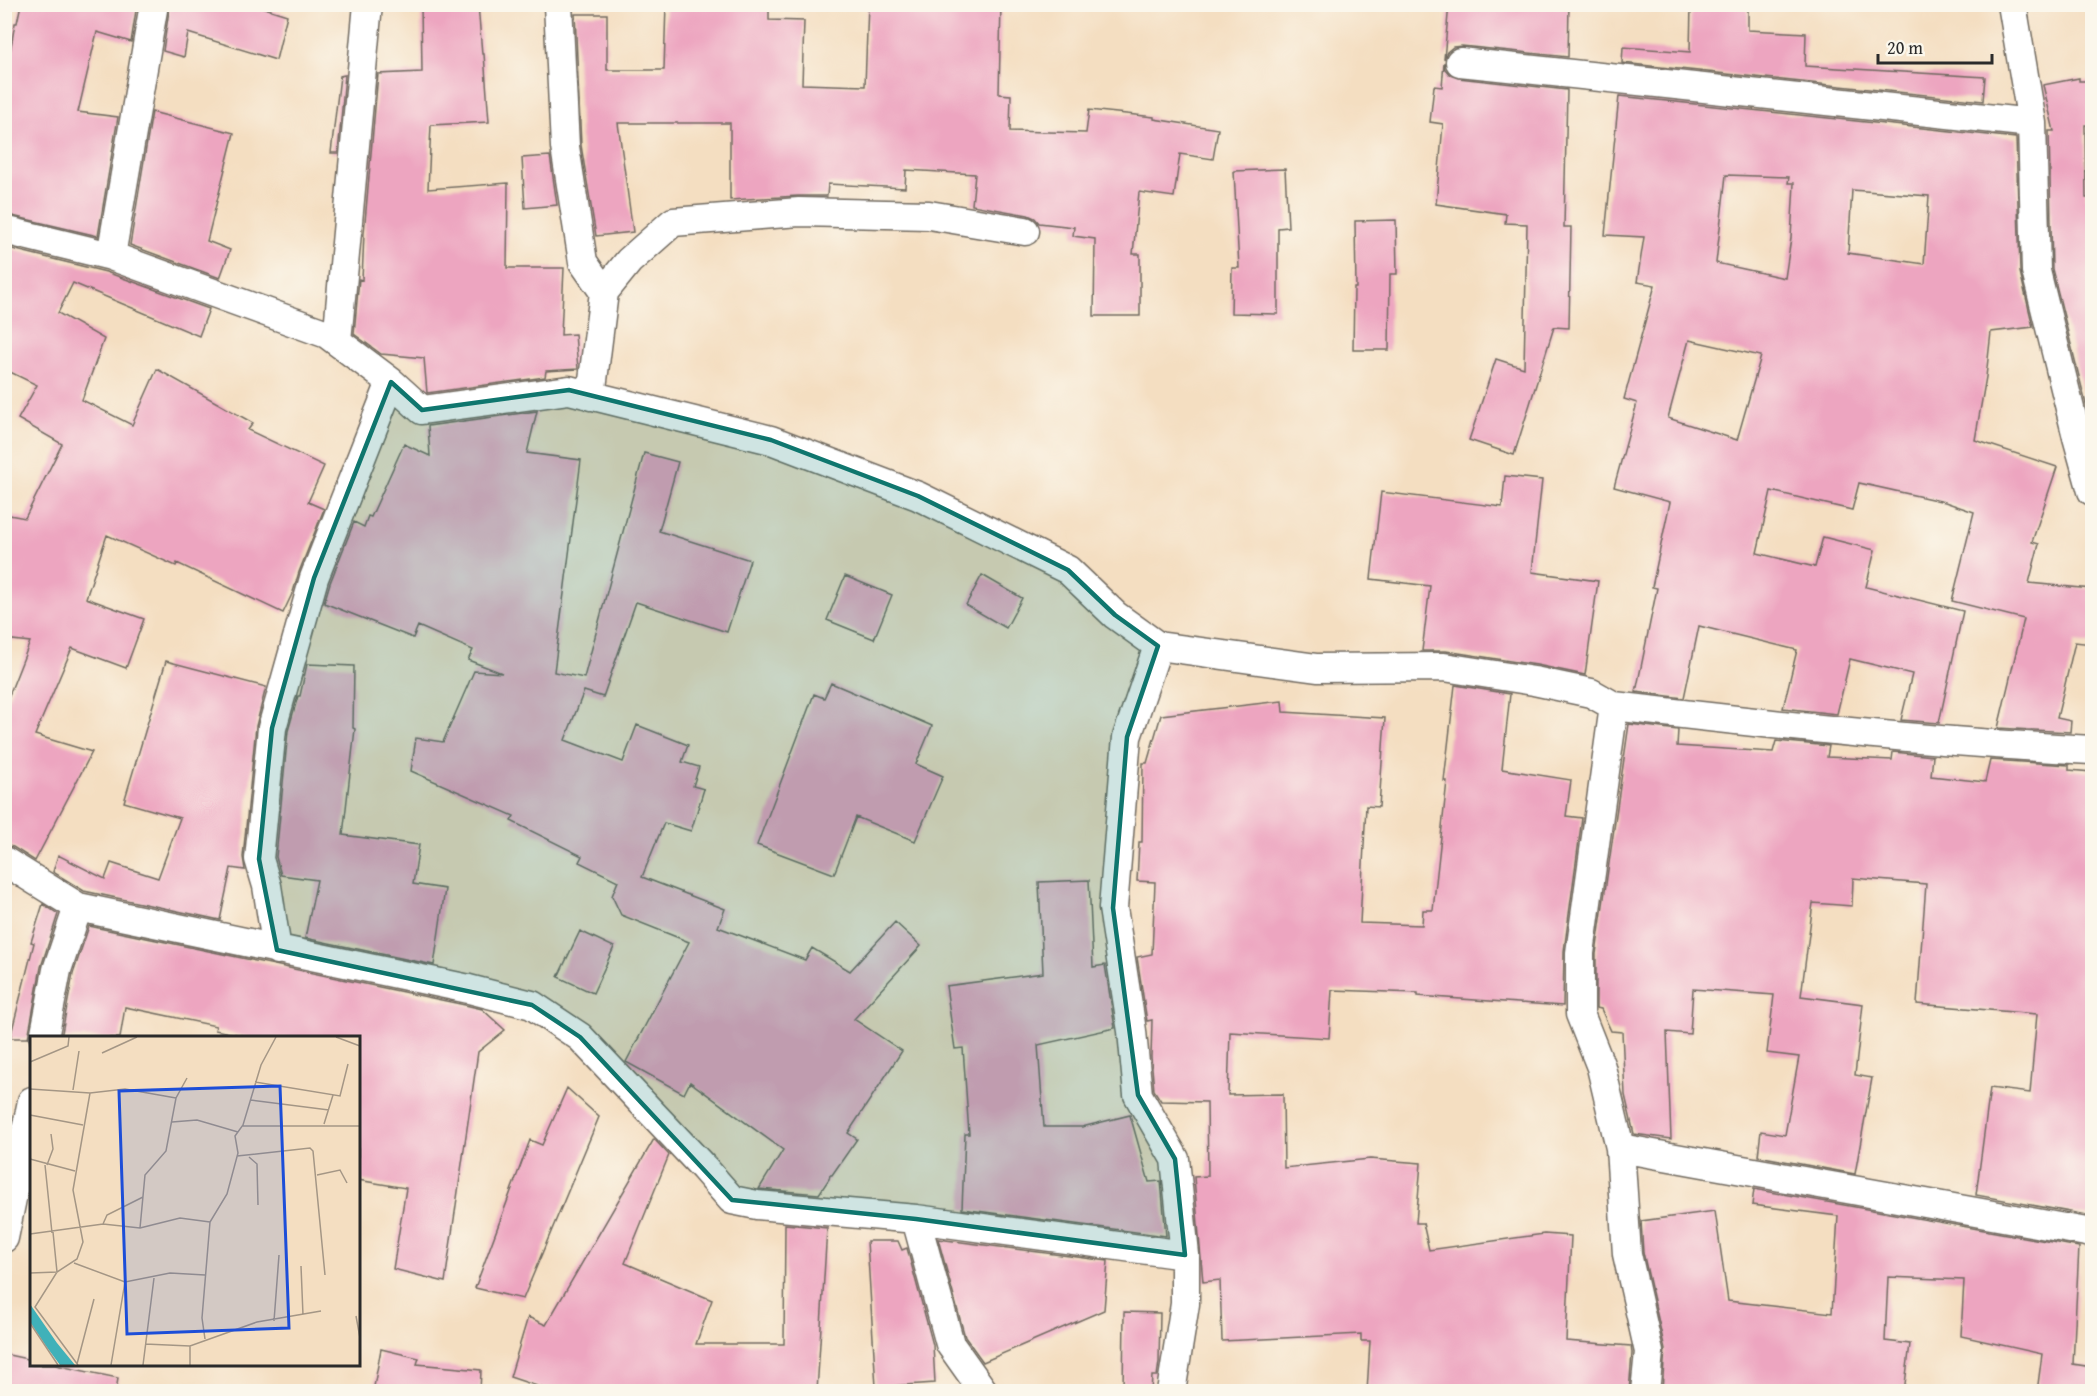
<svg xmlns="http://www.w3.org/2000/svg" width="2097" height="1396" font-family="'Gentium Book Plus',serif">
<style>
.building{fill:#eda5c0;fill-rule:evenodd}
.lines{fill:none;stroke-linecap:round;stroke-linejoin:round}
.street-casing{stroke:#716a60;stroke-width:31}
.street{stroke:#fff;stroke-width:28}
.marked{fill:#0f766e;fill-opacity:0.2;stroke:#0f766e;stroke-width:4.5;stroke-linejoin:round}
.inset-road{fill:none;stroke:#a49685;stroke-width:1.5}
.view{fill:#1d4ed8;fill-opacity:0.15;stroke:#1d4ed8;stroke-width:3}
.inset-edge{fill:none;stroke:#2b2b2b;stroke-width:3}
</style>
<rect width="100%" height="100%" fill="#fbf7ec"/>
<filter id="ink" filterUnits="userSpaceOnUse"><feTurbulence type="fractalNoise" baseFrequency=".0167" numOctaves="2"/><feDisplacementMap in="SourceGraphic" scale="12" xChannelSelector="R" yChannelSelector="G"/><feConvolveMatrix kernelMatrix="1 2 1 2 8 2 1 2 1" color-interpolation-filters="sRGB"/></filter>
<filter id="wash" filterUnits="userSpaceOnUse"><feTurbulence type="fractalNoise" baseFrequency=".008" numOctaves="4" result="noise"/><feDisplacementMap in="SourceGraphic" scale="24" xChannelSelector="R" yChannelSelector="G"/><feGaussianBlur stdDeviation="1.35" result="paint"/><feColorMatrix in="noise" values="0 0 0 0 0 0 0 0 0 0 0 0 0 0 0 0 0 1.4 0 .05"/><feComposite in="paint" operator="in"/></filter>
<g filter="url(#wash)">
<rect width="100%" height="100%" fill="#f4dec1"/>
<g id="blocks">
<path class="building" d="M21,4h116l-6,38 -34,-10 -19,80 40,5 -20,119 -94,-22v-127l11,-64h2z
M170,4h82l35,11 -11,45 -88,-27 -4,24 -21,-6z
M421,4h57l4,50h2l5,68 -58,3 -3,64 80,-6 -1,85h57l-3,67 14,-1 3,35 -32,2 -1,6 -118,16 -3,-35 -43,-4 -27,-20 5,-55 3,1 2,-47 14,-159 44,-2z
M666,4h40v2l63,3v11l35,1 -2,63 63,2 3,-82h133l-2,90 12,1 -1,36 76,2 3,-23 65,7v2l64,10 -5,30 -33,-5 -6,43 -35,-5 -6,62h7v62h-46l1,-77 -22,-3 1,-9 -35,-4 -4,-5 -7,-3 -56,-10 3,-31 -69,-4 -1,18 -77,-4 -1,12h-29l-68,4v-77h-112l15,109 -37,4 -15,-91 -6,-131h32v56h57z
M1449,4h120l-1,53 -106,-11 -9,1 -6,5 -3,7z
M1691,4h57v26l58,3 -1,33 180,11 -2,24 -361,-38 1,-16 67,5z
M1444,62l1,7 5,6 8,3 109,12 -3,137h7l-2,101 -15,-1 -40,128 -45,-15 27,-81 28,9 3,-144 -22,-1 1,-9 -70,-10 7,-80 -13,-2 4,-36 8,1z
M345,75l-7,78h-7l9,-77z
M2079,78v3h13v44h-7l1,73h5l1,95v123h-3l-37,-147 -3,-138h5l-11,-46z
M1619,96l397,42 4,134 13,55 -42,5 -5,45 -11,63 82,27 -25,75 7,2 -10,39 63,6v55l-17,-2 -18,76 14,3 -1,11 -72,-4 26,-109 -72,-18 22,-89 -29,-10 -86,-19 -7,27 -81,-19 -14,62 58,14 8,-30 52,13 -9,37 97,24 -24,112 -38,-3 11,-46 -62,-15 -13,55 -54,-6 14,-58 -98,-24 -15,72 -48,-6 21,-104 -5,-1 18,-85 -56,-15 23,-84 -13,-4 31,-114 -18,-3 7,-45 -39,-2zM1726,175l63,2 -1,6h6l-3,55 -6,40 -69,-15zM1852,190l77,6 -5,68 -76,-11zM1689,340l72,16 -24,84 -69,-22z
M152,112l82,21 -27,108 23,9 -10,28 -90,-33z
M550,156l7,49 -32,3 -3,-50z
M1285,169l3,58 -10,1v86l-47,-1 1,-45h7l-5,-97z
M1396,220l1,54h-7l-1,76h-36l1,-62h2l-1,-67z
M4,247l102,25 103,37 -10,27 -126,-53 -15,30 46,26 -22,61 50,25 25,-56 96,54 -5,7 76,36 -16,36 16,7 -25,63 -6,20 -10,21 -106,-50 -1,3 -69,-31 -21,63 58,21 -18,49 -54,-20 -37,87 57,17 -57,109 -22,-14 -9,-2v-137l26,-66 -26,-3v-125l21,4 37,-74 -44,-25 19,-34 -33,-16z
M537,411l-10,42 54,7 -27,212 30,6 60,-225 34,9 -19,69 91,29 -23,72 -91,-30 -33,95 -19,-6 -19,49 58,22 14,-37 51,20 -6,17 17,5 -6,19 11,3 -13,42 -27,-8 -22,54 83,32 -7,18 87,33 7,-12 38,23 45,-49 26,24 -67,73 48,32 -54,82 9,6 -25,36h-2l-1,4 -10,15 -60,-5 24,-39 -93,-68 -6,12 -58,-32 63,-120 -68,-27 -9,-19 6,-15 -39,-19 3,-6 -71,-35 3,-5 -103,-45 5,-33 27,4 31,-71 28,2 -34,-13 5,-10 -55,-24 -5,12 -89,-35 6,-20 24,-61 10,5 4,-11 3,1 33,-73 26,12 -2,-30z
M1505,476l37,4 -10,92 66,9 -13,94 -48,-10 -91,-14h-24l8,-65 -59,-7 10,-87 121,15z
M982,575l40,23 -16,30 -40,-23z
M845,576l47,19 -18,44 -47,-19z
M166,661l100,26 -10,39 -13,131 2,13 -14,-2 -11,52 -136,-29 -31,-19 5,-17 47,24 6,-16 47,15 22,-60 -56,-16z
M307,664l47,2 -1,62 2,1 -12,106 76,10 -6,39 32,5 -11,76 -129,-27 12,-58 -36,-5 -5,-18 12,-126 10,-35h2z
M831,683l101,43 -16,38 27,12 -28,65 -59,-24 -22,57 -77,-29 57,-151 10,4z
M1455,685l55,9 -8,75 69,11 -5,36 16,2 -18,133 -1,55 -145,-10v-3l-86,-3 -3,48 -99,-6 -2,63 55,-1 1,74 86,-9 51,4 -5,60h7l6,27 115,-16 27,2 -5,105 65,5 1,7 -3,39h-262l3,-51h-9v-7l-139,7 -2,-61 -17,2 -9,-105 14,-1 -1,-74 -46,-1 -7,-11 -3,-33 1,-37 -5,1 -10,-64 15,-3 3,-72 -18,-1 2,-39h3l1,-79h4l14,-48 121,-14 1,11 102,6 -6,89 -13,-1 -6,117 62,2 1,-15h10l14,-129h-3z
M1629,724l49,6 -1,16 96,6 3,-11 53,5 -2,11 65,3 1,-8 40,4 -2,20 54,6 5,-22 79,5v5l23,2v98l-4,69h4v277l-116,-21 14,-107 40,5 7,-79 -120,-10 9,-120 -73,-6 -1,28 -39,-3 -12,93 62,8 -8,71 17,3 -17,96 -97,-18 3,-25 24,4 14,-78 -32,-4 7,-58 -81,-6 -3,45 -23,-2 4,107 -37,-5 -9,-39 -3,-63 -11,-1 -10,-22 -5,-1v-54z
M1089,880l4,87 12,-2 10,63 -77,17 6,82h38l48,-12 19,67 12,-1 5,55 -204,-27 3,-75h4l-6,-86 -8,1 -9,-63 97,-13 -4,-91z
M43,904l15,10 -17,53 -13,71h-18l24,-95 -3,-1z
M89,926l376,79 17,4 23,21 -27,22 -33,230 -52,-13 13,-81 -48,-8v-142h-105l-38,-8 1,-4 -91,-19 -5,31h-59l12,-64z
M580,931l34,16 -21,46 -35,-16z
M567,1088l32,29 -76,182 -48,-11 55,-148 12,5z
M654,1139l15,16 -44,108 87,37 -16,44h88l1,-120 42,4 -10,164h-262l-45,-15 18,-60 18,8z
M1754,1189l325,58 -6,117 19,3v25h-55l5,-38 -81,-18 3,-56 -76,-3 -3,64 25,3 -6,48h-182l1,-5 -61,3 3,-41 -22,-97 -2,-31 74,-10 13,90 104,12 6,-97 -86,-11z
M938,1239l170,22 -4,49 -121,52 -18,-25z
M867,1241h31l4,9 5,-2 26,97 2,38 -59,4z
M1124,1312l36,1 -1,49 -2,14h-5l-1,16h-28z
M381,1349l38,9 -2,6 64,6 -1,22h-107z
M4,1354l28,6v5h23l63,13 -2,14h-112z"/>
</g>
</g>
<g filter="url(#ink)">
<use href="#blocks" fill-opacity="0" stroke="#716a60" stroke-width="1.5"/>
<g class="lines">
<defs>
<path id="street" d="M558,4l7,143 18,115 21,30
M2012,4l20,119 4,148 41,166 15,54
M1460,62l572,61
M4,230l107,26 216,78 64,48 31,28 147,-20 202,50 147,56 150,74 47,45 43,31 159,22 127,-1 90,14 57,12 23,13c160,19 318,36 478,44
M111,256l43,-252
M337,341l31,-337
M591,396l13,-104 25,-31 44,-39 126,-10 130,3 96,16
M1158,646l-31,91 -14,171 19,123 6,64 37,64 10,96v49l-14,88
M1614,706l-34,247v61l21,53 19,81 7,106 22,98 -4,40
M4,861l74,46 391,82 63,16 48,32 124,131 28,32 25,5 159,14 269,36
M277,950l-10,-64 -8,-27 13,-131 42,-150 77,-196
M44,1038l13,-68 21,-63
M1620,1148l472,85
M916,1219l34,125 34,48
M4,1238l28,-137"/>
</defs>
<use href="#street" class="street-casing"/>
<use href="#street" class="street"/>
</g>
</g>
<path class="marked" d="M391,382l31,28 147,-20 202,50 147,56 150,74 47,45 43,31 -31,91 -14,171 25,187 37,64 10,96 -269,-36 -184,-19 -152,-163 -48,-32 -255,-55 -18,-91 13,-131 42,-150z"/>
<g transform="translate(30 1036)">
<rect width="330" height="330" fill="#f4dec1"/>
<path d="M0,268l27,39 18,22h-15l-14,-19 -16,-24z" fill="#40b1b9"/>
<path class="inset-road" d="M306,1l24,9M72,17l35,-16M0,26l38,-16 1,-9M225,46l85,14 8,-32M0,53l60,4 35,-4 51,9M43,54l6,-39M221,64l78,10M0,79l53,10M142,86l25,-2 41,12M294,88l9,-29M212,90h117M207,120l73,-8 3,3 12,124M219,121l8,7 1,41M0,123l45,12M15,129l7,68M17,129l6,-16 -2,-15M287,139l23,-5 7,13M73,188l4,-9 36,-18M110,192l5,-53 21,-24 10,-53 11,-20M0,198l73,-10 37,4 40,-10 30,4M44,227l51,19 45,-9 35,2M271,230l2,49M0,237l27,-1 -4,-40M326,280l4,22M244,285l5,-66M0,287l28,42M175,303l-3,-21 8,-96 17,-28 11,-41 -3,-17 8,-11 18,-60 15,-28M115,308l45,2 67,-24 64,-11M47,328l17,-65M48,329l-43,-58 22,-35 20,-13 6,-17 -10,-52 17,-97M81,329l14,-83M113,329l11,-87M160,329v-19"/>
<path class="view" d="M250,50l9,242 -162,6 -8,-243z"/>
<rect width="330" height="330" class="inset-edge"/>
</g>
<rect width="2097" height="1396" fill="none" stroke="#fbf7ec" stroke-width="24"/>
<path d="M1878 54v9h114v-9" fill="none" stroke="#2b2b2b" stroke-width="3"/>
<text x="1887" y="54" font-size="18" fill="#2b2b2b" stroke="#fbf7ec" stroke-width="4.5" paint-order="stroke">20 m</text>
</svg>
